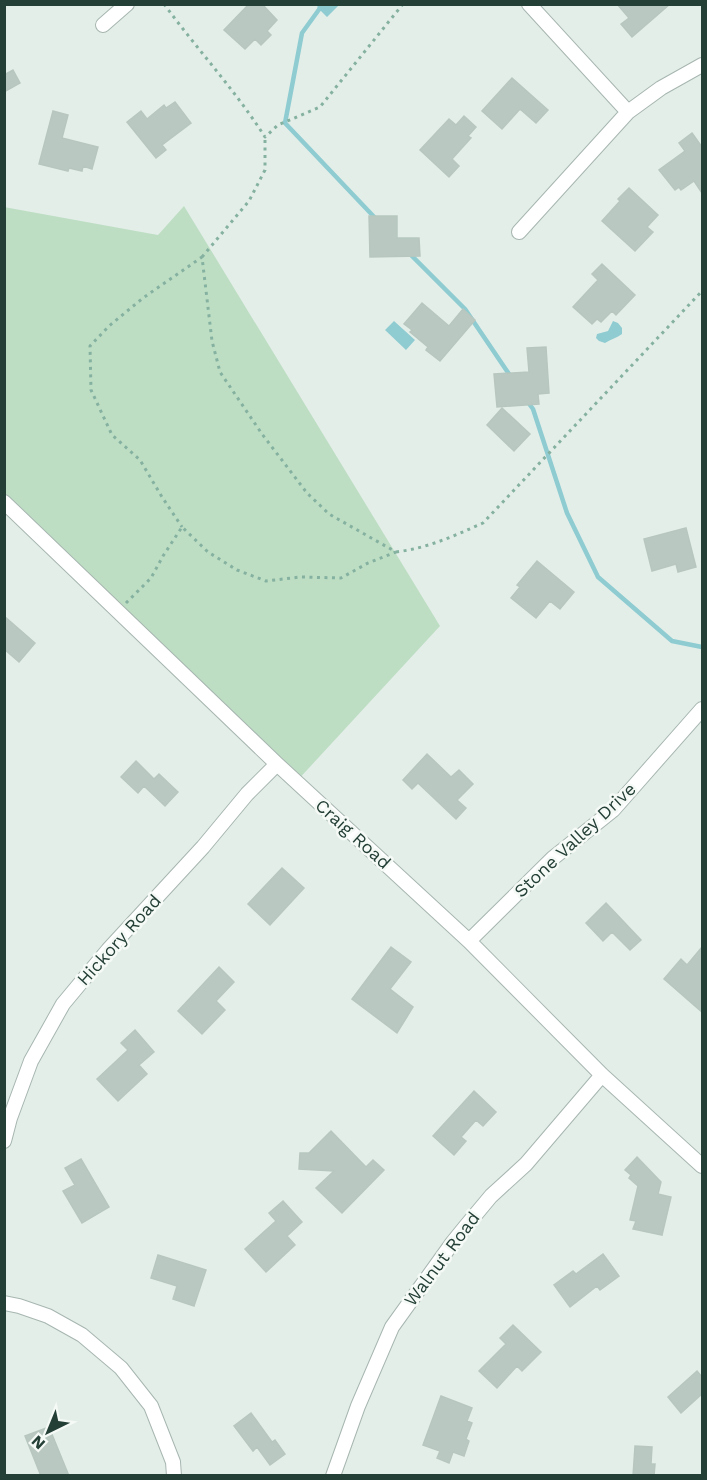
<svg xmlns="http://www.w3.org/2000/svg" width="707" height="1480" font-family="'Work Sans',sans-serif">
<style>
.green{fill:#bedec4}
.water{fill:#8eccd1}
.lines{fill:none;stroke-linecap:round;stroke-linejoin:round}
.stream{stroke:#8eccd1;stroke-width:4.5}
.building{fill:#bac8c2;stroke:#b7c7bf;stroke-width:1.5}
.street-casing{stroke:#a7b6b0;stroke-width:16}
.path{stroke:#85b1a0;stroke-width:3;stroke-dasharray:3 4.5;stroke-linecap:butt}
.street{stroke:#fff;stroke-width:14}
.labels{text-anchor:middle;stroke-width:5;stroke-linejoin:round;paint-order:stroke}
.street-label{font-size:18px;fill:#243f36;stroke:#f5faf7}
</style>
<rect width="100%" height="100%" fill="#e4eee9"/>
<path class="green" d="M184,206l256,420 -144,156 -291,-279 -1,-296 154,28z"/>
<path class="water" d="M319,5v-1l20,1 -12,12 -10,-10z
M394,321l21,19 -9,10 -21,-20z
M613,321l5,2 4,5v6c-5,4 -11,5 -17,9l-6,-2 -3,-3 1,-4 11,-3z"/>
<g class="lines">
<path class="stream" d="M323,4l-21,29 -17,90 92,97
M408,252l57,57 46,68
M527,401l6,8 34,104 31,64 74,64 30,6"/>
</g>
<path class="building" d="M249,4h13l15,16 -10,11 4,4 -10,10 -6,-6 -10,10 -21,-19z
M617,4h53l-38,33 -11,-13 8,-6z
M13,70l7,13 -16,9v-17z
M512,78l36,32 -12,13 -16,-14 -18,20 -20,-18z
M175,102l16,21 -29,22 4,5 -10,8 -29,-36 14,-11 6,8 17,-14 2,3z
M53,111l15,4 -6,23 36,9 -6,22 -9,-3 -1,5 -13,-3 -1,3 -29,-7z
M464,116l12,11 -8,9 3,2 -19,21 7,7 -10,11 -29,-27 29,-31 7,6z
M692,133l10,14v46l-8,-12 -13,9 -2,-3 -4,3 -16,-20 26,-19 -6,-8z
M629,188l29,27 -11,12 6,5 -18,19 -33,-30 18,-20 -2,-2z
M369,216h28v22h22l1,18 -50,1z
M602,264l33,31 -19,20 -4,-4 -11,11 -4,-3 -5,5 -19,-17 25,-27 -6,-6z
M422,303l27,23 14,-17 12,11 -35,41 -14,-11 2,-3 -18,-15 2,-2 -8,-6z
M546,347l3,46 -11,1 1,10 -42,3 -3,-33 35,-2 -2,-24z
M502,408l28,26 -16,17 -27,-26z
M686,528l10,39 -18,5 -2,-8 -24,7 -8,-32z
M537,561l37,31 -14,17 -10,-8 -14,17 -25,-20 9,-11 -3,-2z
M4,616l31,27 -16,19 -15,-13z
M427,754l24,23 8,-7 14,14 -16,16 9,8 -10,11 -38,-36 -6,6 -9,-9z
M136,761l18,18 5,-5 19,18 -13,14 -21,-20 -6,7 -17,-16z
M282,868l22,20 -34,37 -22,-21z
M606,903l35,37 -11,10 -18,-18 -9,9 -17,-18z
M391,947l20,15 -21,27 23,18 -16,26 -45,-34z
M702,947v65l-38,-33 17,-20 6,6z
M219,967l15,15 -18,19 9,9 -23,24 -24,-23z
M135,1030l19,22 -15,13 8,9 -29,27 -21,-22 31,-29 -7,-7z
M474,1091l22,21 -13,14 -7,-6 -15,17 5,4 -12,14 -21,-19z
M331,1131l35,36 7,-7 11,10 -42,43 -26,-25 18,-17 -35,-2 1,-16h9z
M637,1157l24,25 -3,12 13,3 -9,38 -29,-6 3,-8 -6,-1 8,-34 -9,-8 2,-3 -6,-5z
M81,1159l28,48 -27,16 -19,-32 12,-6 -10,-17z
M283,1201l19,21 -15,14 8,9 -29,27 -21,-23 31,-28 -7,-8z
M603,1254l16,22 -19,14 -3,-4 -27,21 -16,-22 19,-14 3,3z
M158,1255l48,15 -12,36 -21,-7 4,-13 -26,-8z
M513,1325l28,27 -19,19 -5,-5 -20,22 -18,-17 27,-27 -6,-6z
M697,1371l5,6v17l-21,19 -13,-16z
M441,1396l31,12 -5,13 5,2 -6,16 3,2 -5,15 -11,-4 -4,11 -12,-5 3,-7 -17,-6z
M251,1413l21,29 3,-2 10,14 -15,11 -13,-18 -4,4 -19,-25z
M49,1427l20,49h-28l-16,-40z
M635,1446l17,1 -1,17h4l-1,12h-21z"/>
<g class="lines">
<defs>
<path id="street" d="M529,4l99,108
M103,25l24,-21
M519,232l109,-120 33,-24 41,-23
M4,502l273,262 192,177 133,134 100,91
M469,941l84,-83 60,-48 89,-101
M4,1141l6,-23 21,-57 32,-57 45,-54 95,-103 44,-53 30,-30
M4,1303l15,3 29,10 34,19 39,33 30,38 22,56 1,14
M333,1476l25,-70 34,-79 61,-85 13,-16 25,-30 35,-32 76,-89"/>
</defs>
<use href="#street" class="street-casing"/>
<path class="path" d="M164,4c33,45 71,86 101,133l13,-12 42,-18 83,-103
M202,257l47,-56 16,-31v-33
M396,552c32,-4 58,-16 87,-29l219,-232
M126,603l25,-25 12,-22 19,-29 26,25 29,18 29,11 34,-4 41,1 27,-15 28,-11 -67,-38 -22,-21 -45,-59 -42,-62 -8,-31 -10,-84 -59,41 -34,28 -19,20 1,44 21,45 28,25 22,37 20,30"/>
<use href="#street" class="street"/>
</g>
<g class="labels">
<g class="street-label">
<text transform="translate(353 834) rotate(42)" y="6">Craig Road</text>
<text transform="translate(575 840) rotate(-43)" y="6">Stone Valley Drive</text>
<text transform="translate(119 940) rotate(-48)" y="6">Hickory Road</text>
<text transform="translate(442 1259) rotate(-53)" y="6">Walnut Road</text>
</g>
</g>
<rect width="707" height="1480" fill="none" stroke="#243f36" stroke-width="12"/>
<g transform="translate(48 1432) rotate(223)" stroke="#f5faf7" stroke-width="4.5" paint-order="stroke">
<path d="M0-4.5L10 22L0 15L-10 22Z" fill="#243f36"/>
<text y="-9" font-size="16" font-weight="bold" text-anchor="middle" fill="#243f36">N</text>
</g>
</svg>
